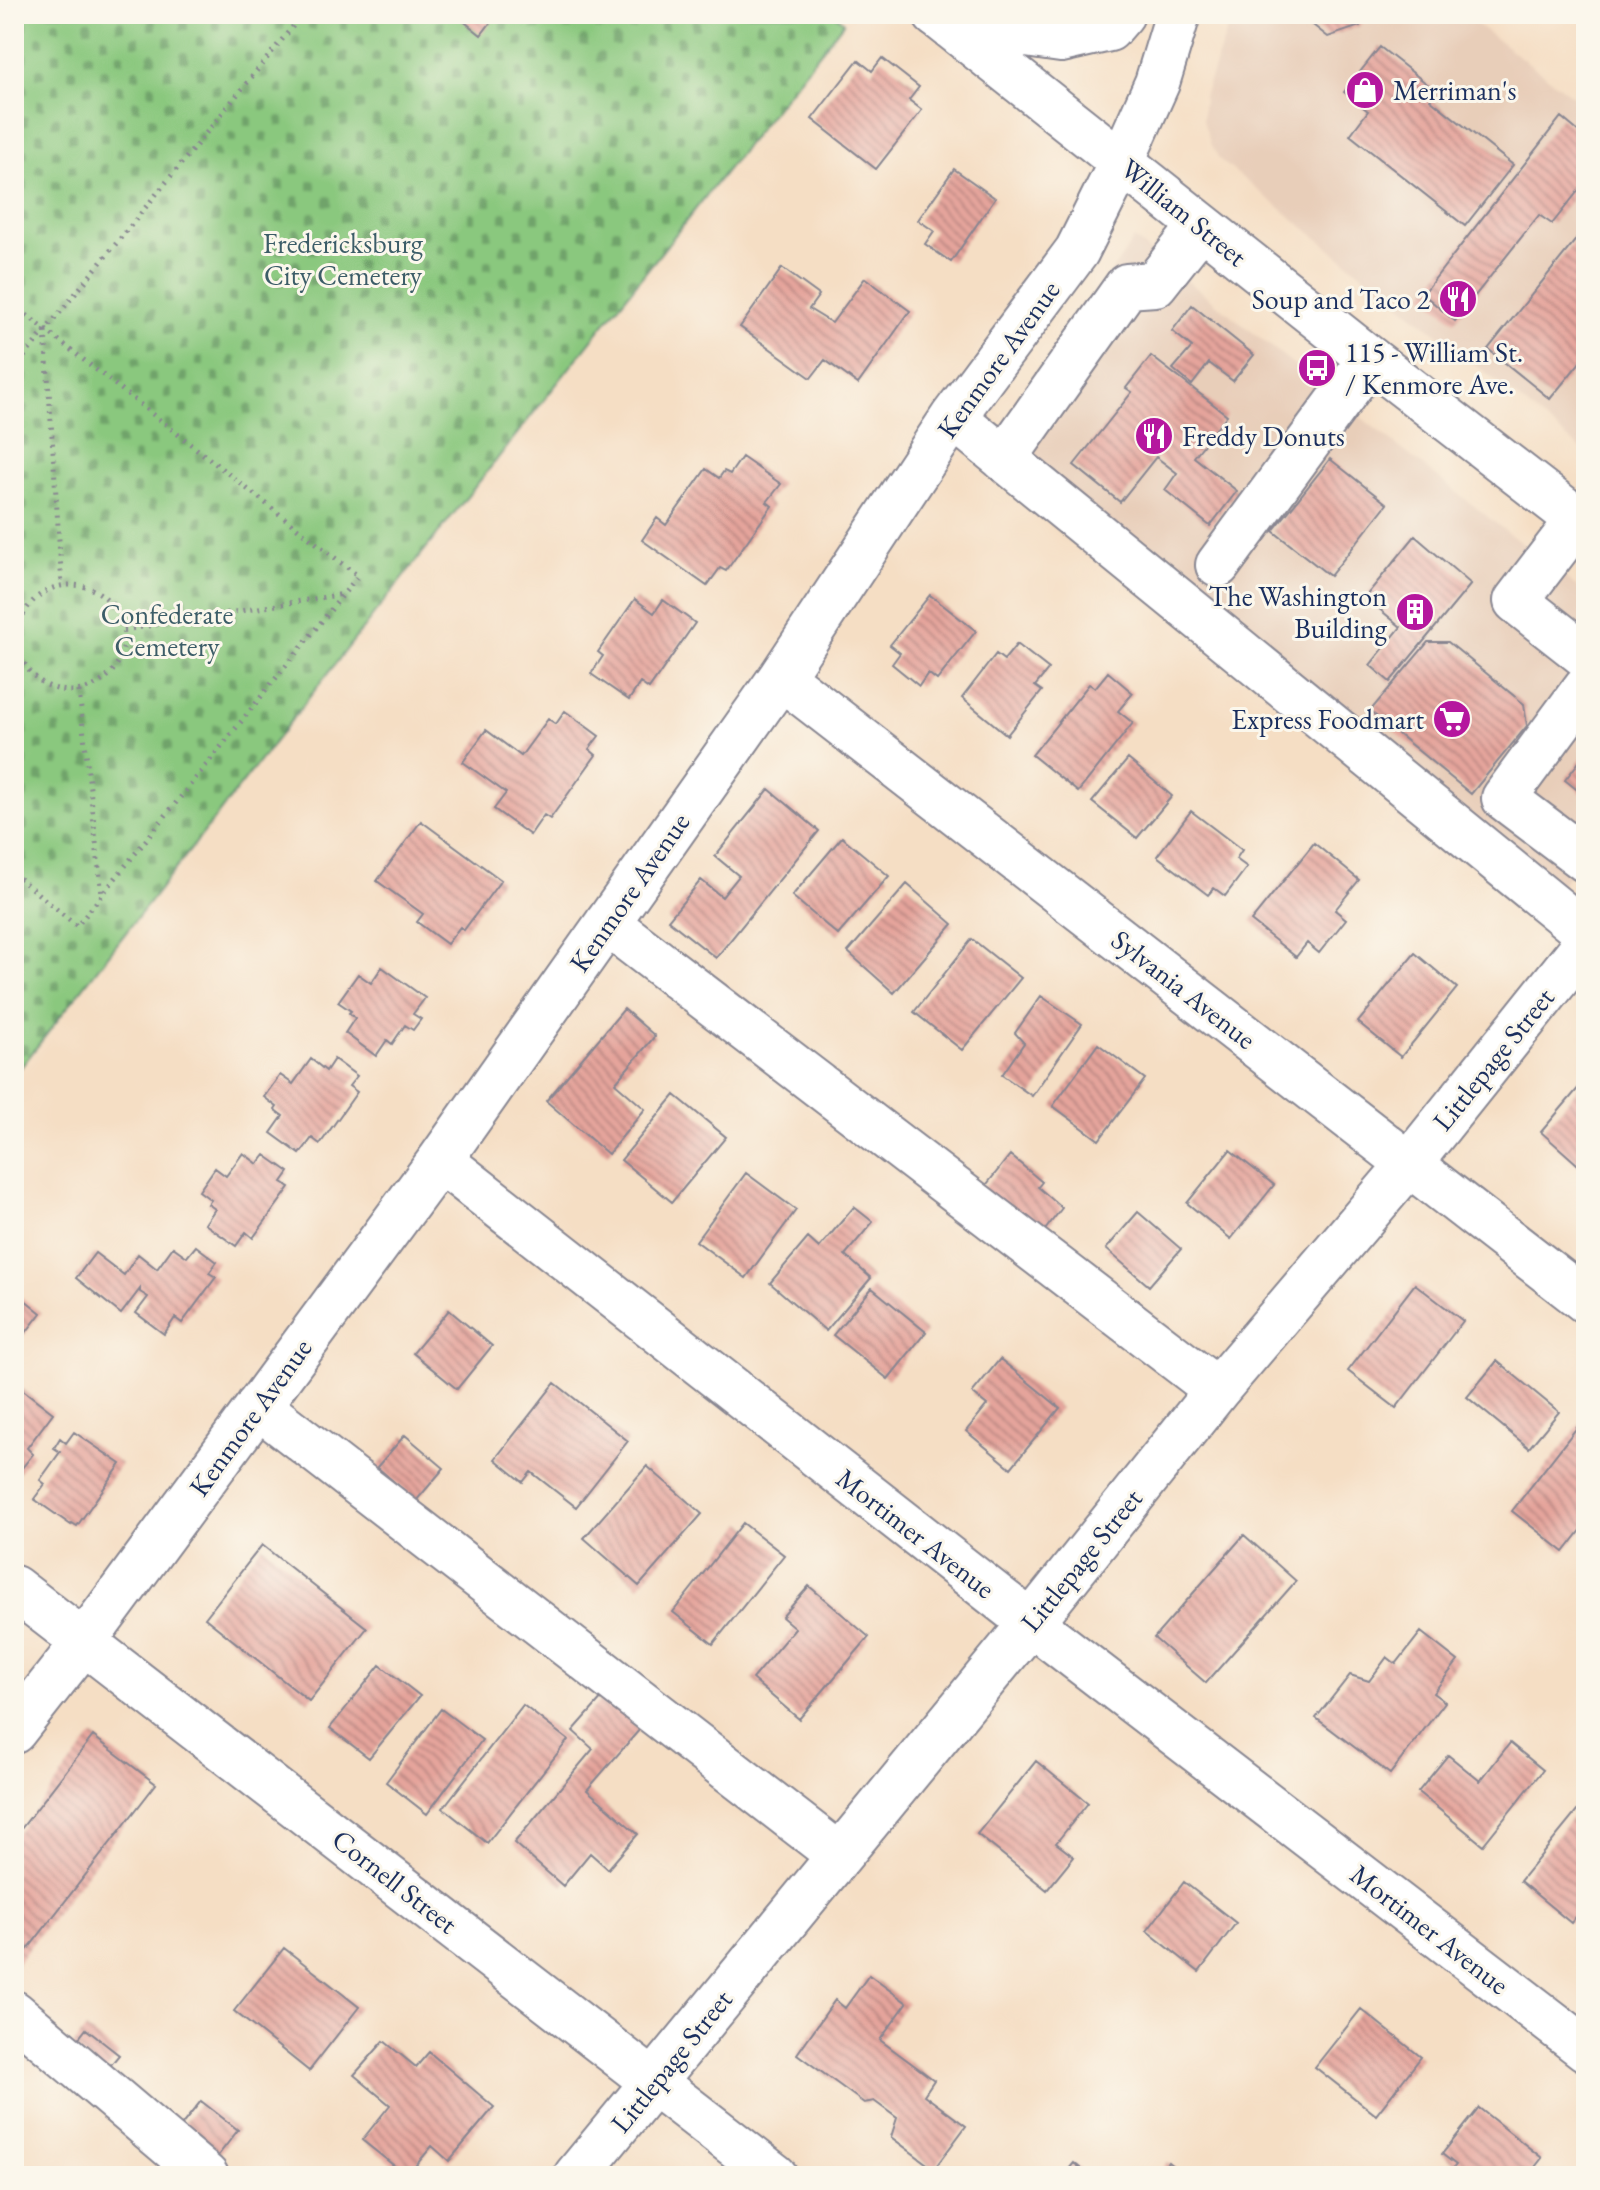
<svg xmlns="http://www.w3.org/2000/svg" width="1600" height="2190" font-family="'EB Garamond',serif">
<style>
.built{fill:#e8ceb9}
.cemetery{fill:url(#cemetery-stones);stroke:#527c6e;stroke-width:2}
.building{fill:url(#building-back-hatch)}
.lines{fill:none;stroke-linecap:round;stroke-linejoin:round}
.minor-casing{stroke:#888691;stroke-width:48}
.major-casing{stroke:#888691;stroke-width:48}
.path{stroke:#888691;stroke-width:5;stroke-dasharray:2 6;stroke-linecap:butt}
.minor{stroke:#fff;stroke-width:44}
.major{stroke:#fff;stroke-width:44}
.labels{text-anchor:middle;stroke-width:6;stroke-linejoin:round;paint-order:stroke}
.poi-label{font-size:28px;fill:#1b2f5e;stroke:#fbf7ec;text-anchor:start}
.street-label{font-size:28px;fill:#1b2f5e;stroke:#fbf7ec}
.park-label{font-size:28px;fill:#3c5d68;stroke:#fbf7ec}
</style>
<defs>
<pattern id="cemetery-stones" width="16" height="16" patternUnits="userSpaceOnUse" patternTransform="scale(2)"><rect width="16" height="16" fill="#8ac87e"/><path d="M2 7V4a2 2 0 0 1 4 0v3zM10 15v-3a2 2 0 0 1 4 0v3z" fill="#70a36a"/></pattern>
<pattern id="building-back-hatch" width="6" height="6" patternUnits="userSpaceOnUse" patternTransform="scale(2)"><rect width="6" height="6" fill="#e5a49b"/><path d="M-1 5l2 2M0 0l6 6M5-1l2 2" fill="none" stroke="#b98682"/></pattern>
</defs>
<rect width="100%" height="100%" fill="#fbf7ec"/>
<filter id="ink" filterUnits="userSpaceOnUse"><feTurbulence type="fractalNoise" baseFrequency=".0125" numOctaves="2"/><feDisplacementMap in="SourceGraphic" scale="16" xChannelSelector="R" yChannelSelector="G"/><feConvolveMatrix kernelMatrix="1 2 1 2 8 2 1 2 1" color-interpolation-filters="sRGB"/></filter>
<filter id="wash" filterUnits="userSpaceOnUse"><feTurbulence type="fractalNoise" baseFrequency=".006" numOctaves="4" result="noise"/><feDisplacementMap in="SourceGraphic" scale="32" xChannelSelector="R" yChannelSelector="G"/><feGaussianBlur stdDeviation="1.8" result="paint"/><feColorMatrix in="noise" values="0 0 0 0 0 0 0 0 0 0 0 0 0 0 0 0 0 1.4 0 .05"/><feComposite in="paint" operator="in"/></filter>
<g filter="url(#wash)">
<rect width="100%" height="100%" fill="#f5dec4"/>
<path class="built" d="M1233,14h230l123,92v347l-366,-293 -9,-15 -8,-25v-14l2,-13z
M1134,239l452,355v261l-49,58 -554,-457z"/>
<path class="cemetery" d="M14,14h821l9,8 -462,582 -368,472z"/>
<g id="blocks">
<path class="building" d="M465,14h32l-16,21 -20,-16z
M1299,14h70l-9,12 -32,11z
M1380,47l56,44 -6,8 83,66 -48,61 -115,-91 18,-24 -24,-19z
M882,58l37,29 -10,13 13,10 -46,59 -64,-50 46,-59 14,11z
M1561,117l25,21v43l-34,43 -13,-9 -84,106 -32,-27z
M954,169l41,29 -44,64 -26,-18 9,-13 -16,-11z
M1578,237l8,6v112l-36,44 -62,-50z
M782,268l37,27 -10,14 23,14 33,-45 45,33 -52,73 -33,-24 -14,18 -71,-51z
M1192,305l62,50 -21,26 -24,-18 -17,22 -19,-16 19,-22 -20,-16z
M1151,356l76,59 -33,42 43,34 -27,35 -45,-36 12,-17 -21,-16 -36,45 -46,-37 58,-73 -6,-4z
M742,457l39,27 -14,18 5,4 -46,65 -6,-3 -13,18 -65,-46 15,-22 9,7 40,-56 13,9 5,-7 6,3z
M1330,459l57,45 -57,72 -57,-45z
M1415,536l56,48 -81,98 -20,-17 31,-38 -36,-30z
M930,595l46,36 -39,49 -9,-7 -9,13 -27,-22 8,-11 -10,-8z
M635,599l19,14 9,-13 32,23 -46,66 -9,-6 -11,17 -38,-26 12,-18 -5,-4z
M1428,642h20l76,62 3,22 -56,68 -101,-83z
M1017,644l32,25 -14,17 7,5 -35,44 -45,-37 34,-44 8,6z
M1108,672l25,21 -15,18 15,12 -55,69 -46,-37 57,-71 6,4z
M565,711l34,25 -10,13 7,6 -46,64 -6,-4 -14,20 -36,-26 12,-16 -43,-31 23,-32 35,26 27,-37 8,5z
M1586,753v44l-21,-17z
M1128,759l44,37 -35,42 -45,-36z
M769,789l50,42 -103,127 -48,-38 33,-40 21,17 17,-21 -24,-20z
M1191,811l51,39 -6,9 11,8 -22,29 -11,-8 -6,7 -51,-39z
M421,821l80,59 -37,50 -4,-3 -13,17 -30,-22 6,-8 -46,-33z
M842,837l47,39 -51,59 -46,-39z
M1314,843l45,37 -24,30 11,9 -27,34 -12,-10 -11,14 -45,-36z
M907,884l46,40 -59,69 -46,-41z
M972,939l49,39 -59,72 -48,-38z
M1415,953l42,35 -56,69 -43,-35z
M382,967l43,31 -12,16 8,5 -8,11 -8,-5 -13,19 -5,-4 -11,16 -31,-23 10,-15 -6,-5 2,-2 -13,-9 20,-28 13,9z
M1041,996l41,28 -50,72 -30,-21 22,-32 -9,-10z
M624,1009l31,27 -40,47 30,26 -37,45 -62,-53z
M1098,1044l47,35 -46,61 -46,-34z
M311,1059l15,12 8,-12 23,17 -8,10 8,6 -37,52 -8,-6 -12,16 -29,-21 12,-17 -8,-6 2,-3 -13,-10 16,-22 13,9z
M1586,1079v93l-45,-40z
M675,1095l51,42 -54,65 -51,-42z
M1230,1150l44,35 -43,54 -44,-36z
M243,1153l15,11 7,-9 24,17 -7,10 8,5 -37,51 -7,-6 -10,14 -31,-22 10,-15 -7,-5 3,-4 -12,-9 16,-23 11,8z
M1010,1155l32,27 -4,5 24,21 -24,31 -58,-46z
M746,1173l50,37 -50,68 -50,-37z
M854,1207l19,15 -28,33 26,23 -45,53 -56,-48 38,-45 11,10z
M1138,1212l43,37 -32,37 -43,-37z
M196,1246l21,16 -8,11 7,4 -34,46 -7,-5 -11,16 -28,-21 12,-16 -8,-5v-3l-19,25 -45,-36 19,-25 29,22 14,-21 19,15 16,-22 14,10z
M1415,1284l48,37 -67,87 -48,-37z
M872,1288l54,44 -38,47 -55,-44z
M14,1291l27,22 -27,35z
M449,1310l43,36 -35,43 -44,-36z
M1000,1359l60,49 -49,60 -45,-37 21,-26 -15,-12z
M1497,1361l62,51 -30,36 -62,-51z
M14,1383l39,30 -26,35 6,6 -19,24z
M555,1383l73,58 -52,66 -45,-35 -8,10 -28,-23z
M1586,1416v108l-22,28 -52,-41z
M74,1432l47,32 -44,62 -5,-3 -1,2 -37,-26 11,-15 -5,-4 20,-28 -6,-4 6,-10 6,5z
M405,1435l39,33 -28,33 -39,-34z
M647,1466l55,48 -63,72 -55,-48z
M743,1523l41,32 -71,89 -40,-32z
M1244,1535l52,46 -90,102 -52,-45z
M262,1545l105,83 -58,73 -104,-83z
M809,1586l60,51 -70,82 -47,-40 43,-51 -13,-11z
M1421,1632l37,29 -25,32 12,9 -55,72 -74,-56 34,-43 19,6 18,-24 9,7z
M380,1665l40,31 -51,62 -39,-30z
M603,1697l37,32 -53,61 51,44 -30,35 -18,-16 -27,33 -49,-43 79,-94 -20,-18z
M523,1705l45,35 -81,103 -44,-35z
M441,1709l41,31 -55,74 -41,-32z
M93,1736l63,48 -142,183v-129z
M1510,1743l33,27 -60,75 -65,-53 30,-37 32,26z
M1036,1761l52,42 -32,40 18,14 -27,33 -70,-56z
M1586,1800v104l-15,19 -51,-42z
M1184,1882l52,41 -37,49 -52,-41z
M284,1948l75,59 -50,64 -75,-60z
M869,1975l38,28 -27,37 54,40 -10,15 42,31 -32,43 -43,-32 6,-19 -23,-17 -10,2 -67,-49 38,-54 10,8z
M1361,2009l60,48 -45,58 -61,-48z
M86,2029l33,26 -15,18 -32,-26z
M384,2041l32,26 13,-15 65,55 -45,54 -17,-15 -25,30 -45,-36 28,-35 -36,-30z
M201,2101l37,29 -25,32 -37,-30z
M1479,2108l63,50 -14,18h-81l9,-11 -14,-11z
M1168,2162l17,14h-28z
M1074,2163l16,13h-27z"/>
</g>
</g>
<g filter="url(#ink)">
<use href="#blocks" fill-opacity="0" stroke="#888691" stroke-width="2"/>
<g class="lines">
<defs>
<path id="minor" d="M936,15l76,18 49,7 48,-11 13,-15
M953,417l633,516
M1004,459l123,-173 28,-2 46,-58
M1578,520l-62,81 70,55
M1218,565l152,-206
M781,677l805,624
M1586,687l-82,111 82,62
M607,923l610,467
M440,1160l591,463 555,426
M258,1406l581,449
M14,1588l761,588
M14,1731l70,-89 356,-482 341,-483 172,-260 124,-166 45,-90 35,-78 21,-69
M14,2013l192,163
M576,2176l455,-553 186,-233 193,-227 176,-220"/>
<path id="major" d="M935,14l435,345 216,167"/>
</defs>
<use href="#minor" class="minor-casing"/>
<use href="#major" class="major-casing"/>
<path class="path" d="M14,305l344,271 -281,350 -63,-52
M45,331l17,254
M14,369l289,-355
M18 638a53 53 0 1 1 106 0a53 53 0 1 1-106 0Z
M124,630l220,-36
M79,691l23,204"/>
<use href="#minor" class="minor"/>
<use href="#major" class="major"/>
</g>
</g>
<defs>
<symbol id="shop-disc" viewBox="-11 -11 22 22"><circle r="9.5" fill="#b5179e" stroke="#fbf7ec"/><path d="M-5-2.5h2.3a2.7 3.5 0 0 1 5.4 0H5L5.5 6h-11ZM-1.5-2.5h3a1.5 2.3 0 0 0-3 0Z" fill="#fff"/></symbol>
<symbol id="restaurant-disc" viewBox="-11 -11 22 22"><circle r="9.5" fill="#b5179e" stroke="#fbf7ec"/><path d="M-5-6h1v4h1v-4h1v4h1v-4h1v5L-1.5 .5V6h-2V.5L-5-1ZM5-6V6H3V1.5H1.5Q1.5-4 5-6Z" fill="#fff"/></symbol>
<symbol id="bus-disc" viewBox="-11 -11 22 22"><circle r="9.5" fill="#b5179e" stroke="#fbf7ec"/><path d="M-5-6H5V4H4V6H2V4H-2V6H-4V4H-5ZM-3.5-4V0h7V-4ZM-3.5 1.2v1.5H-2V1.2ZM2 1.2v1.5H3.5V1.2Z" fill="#fff"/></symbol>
<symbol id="building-disc" viewBox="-11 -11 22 22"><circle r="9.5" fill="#b5179e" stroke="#fbf7ec"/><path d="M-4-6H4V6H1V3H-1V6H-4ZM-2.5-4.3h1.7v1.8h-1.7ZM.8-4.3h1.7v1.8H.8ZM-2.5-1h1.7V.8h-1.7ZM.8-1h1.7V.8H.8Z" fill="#fff"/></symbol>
<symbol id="supermarket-disc" viewBox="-11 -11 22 22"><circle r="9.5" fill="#b5179e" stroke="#fbf7ec"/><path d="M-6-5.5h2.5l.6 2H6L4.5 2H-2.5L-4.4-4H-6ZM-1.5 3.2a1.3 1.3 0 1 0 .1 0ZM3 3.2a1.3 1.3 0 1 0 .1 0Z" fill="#fff"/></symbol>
</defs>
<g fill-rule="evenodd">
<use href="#shop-disc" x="1343" y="68" width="44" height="44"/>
<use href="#restaurant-disc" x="1436" y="277" width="44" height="44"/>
<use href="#bus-disc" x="1295" y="346" width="44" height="44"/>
<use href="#restaurant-disc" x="1132" y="414" width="44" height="44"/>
<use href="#building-disc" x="1393" y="590" width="44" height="44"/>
<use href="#supermarket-disc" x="1430" y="697" width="44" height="44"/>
</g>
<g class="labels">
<g class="poi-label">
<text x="1393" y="100">Merriman's</text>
<text x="1430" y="309" text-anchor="end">Soup and Taco 2</text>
<text x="1345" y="362">115 - William St.<tspan x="1345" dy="32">/ Kenmore Ave.</tspan></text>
<text x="1182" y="446">Freddy Donuts</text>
<text x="1387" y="606" text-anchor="end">The Washington<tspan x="1387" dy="32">Building</tspan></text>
<text x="1424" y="729" text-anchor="end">Express Foodmart</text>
</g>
<g class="street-label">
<text transform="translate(1184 212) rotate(39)" y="10">William Street</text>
<text transform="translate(998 359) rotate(-54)" y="10">Kenmore Avenue</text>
<text transform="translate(629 892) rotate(-55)" y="10">Kenmore Avenue</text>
<text transform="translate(1184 989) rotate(38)" y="10">Sylvania Avenue</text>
<text transform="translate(1493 1059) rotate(-51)" y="10">Littlepage Street</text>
<text transform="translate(250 1417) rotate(-54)" y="10">Kenmore Avenue</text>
<text transform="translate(916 1533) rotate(38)" y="10">Mortimer Avenue</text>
<text transform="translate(1081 1560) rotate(-51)" y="10">Littlepage Street</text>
<text transform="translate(395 1881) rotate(38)" y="10">Cornell Street</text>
<text transform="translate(1430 1929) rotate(38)" y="10">Mortimer Avenue</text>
<text transform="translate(671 2061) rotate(-51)" y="10">Littlepage Street</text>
</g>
<g class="park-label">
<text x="343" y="253">Fredericksburg<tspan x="343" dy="32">City Cemetery</tspan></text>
<text x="167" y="624">Confederate<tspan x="167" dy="32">Cemetery</tspan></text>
</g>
</g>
<rect width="1600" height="2190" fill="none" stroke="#fbf7ec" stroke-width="48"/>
</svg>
